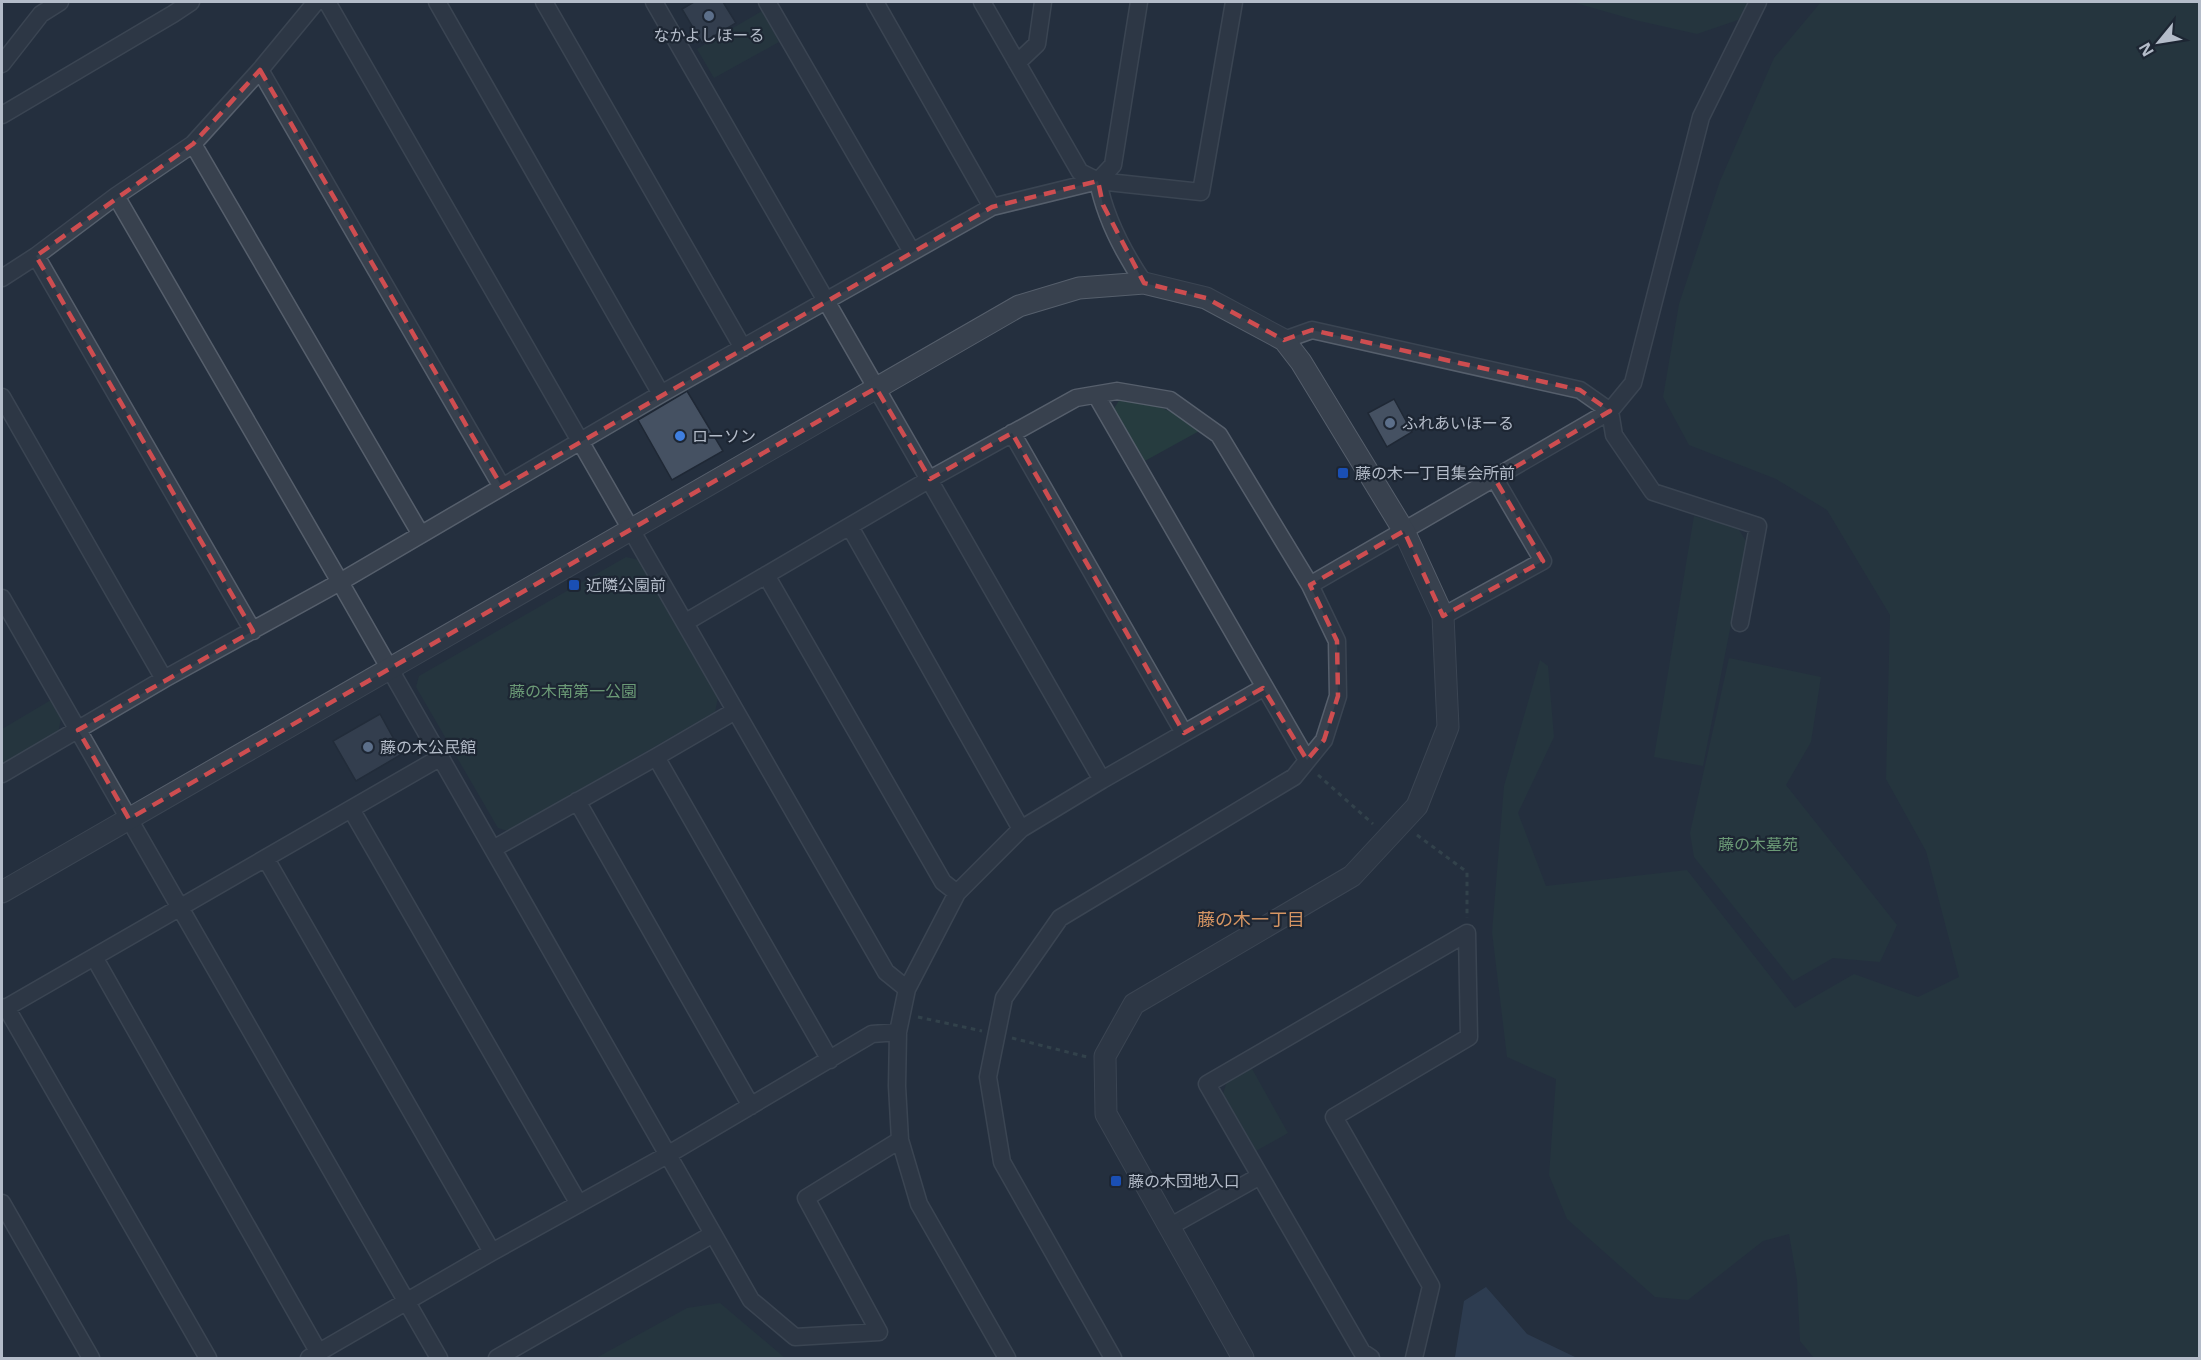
<svg xmlns="http://www.w3.org/2000/svg" width="2201" height="1360" font-family="'Open Sans','Noto Sans JP',sans-serif">
<style>
.green{fill:#263c3f}
.water{fill:#394c67}
.building{fill:#455162;stroke:#1f2835;stroke-width:1.5}
.lines{fill:none;stroke-linecap:round;stroke-linejoin:round}
.minor-casing{stroke:#565f6c;stroke-width:19}
.tertiary-casing{stroke:#565f6c;stroke-width:23}
.path{stroke:#44595c;stroke-width:3;stroke-dasharray:4.5 4.5;stroke-linecap:butt}
.minor{stroke:#38414e;stroke-width:16}
.tertiary{stroke:#38414e;stroke-width:21}
.marked{fill:none;stroke:#ce4d50;stroke-width:4.5;stroke-dasharray:12 8;stroke-linejoin:round}
.service-dot{fill:#5c6f8a;stroke:#1d2633;stroke-width:2}
.shop-dot{fill:#3f7fe0;stroke:#1d2633;stroke-width:2}
.transit-dot{fill:#1a4fb4;stroke:#1d2633;stroke-width:2}
.labels{text-anchor:middle;stroke-width:4.5;stroke-linejoin:round;paint-order:stroke}
.poi-label{font-size:16px;fill:#b4bcc9;stroke:#1d2633;text-anchor:start}
.park-label{font-size:16px;fill:#6b9a76;stroke:#1d2633}
.neighbourhood-label{font-size:18px;fill:#d59563;stroke:#1d2633}
</style>
<rect width="100%" height="100%" fill="#242f3e"/>
<path class="green" d="M1572,2h178l-12,18 -41,14 -62,-14z
M1821,2h378v1356h-385l-14,-17 -3,-61 -8,-46 -26,7 -75,59 -33,-3 -88,-78 -18,-44 7,-96 -49,-22 -15,-125 12,-146 36,-126 8,6 6,71 -36,76 28,73 141,-16 108,138 59,-34 64,23 41,-20 -33,-126 -40,-72 4,-164 -63,-105 -51,-31 -87,-34 -26,-48 16,-93 41,-123 54,-123z
M762,11l17,31 -65,36 -17,-29z
M1120,399c36,2 51,12 81,31l-58,32 -30,-52z
M1694,516l44,12 9,15 -44,223 -49,-9z
M626,557l13,3 79,137 -3,15 -207,119 -10,-3 -82,-141 3,-11z
M1729,658l92,19 -10,65 -25,43 111,140 -17,37 -47,-4 -40,23 -99,-124 -4,-24z
M51,700l10,19 -3,14 -56,32v-36z
M1251,1067l37,66 -32,18 -33,-57 4,-13z
M720,1303l65,55h13h-202l91,-50z"/>
<path class="water" d="M1486,1287l41,47 50,24 -122,-1 9,-56z"/>
<path class="building" d="M694,2h29l13,21 -34,20 -20,-34z
M687,391l36,60 -51,29 -34,-60z
M1394,399l18,33 -25,15 -19,-34z
M380,714l22,40 -46,27 -23,-40z"/>
<g class="lines">
<defs>
<path id="minor" d="M327,2l559,970 21,17
M437,2l224,392
M544,2l199,346
M654,2l448,778
M767,2l145,250
M875,2l117,205
M982,2l98,170 18,9c7,37 25,71 46,102
M1017,63l20,-19 6,-42
M2,64l39,-50 19,-12
M260,70l242,417
M2,115l171,-101 18,-12
M193,144l227,389
M1098,181l15,-16 26,-163
M116,196l224,386 411,718 44,37 84,-5 -73,-134 94,-58
M36,256l217,375
M2,278l34,-22 80,-60 77,-52 67,-74 56,-68
M1284,340l28,-10 268,60 30,21 4,24 39,57 105,34 -18,97
M1096,395l211,365
M2,397l162,282
M1012,433l172,300
M850,527l171,302
M766,575l177,307 14,11
M1310,585l300,-174 23,-28 68,-266 57,-115
M2,598l437,760
M1443,616l100,-55 -48,-82
M686,622l244,-143 146,-81 41,-7 53,9 49,35 91,150 27,56 1,55 -14,44 -30,37 -234,141 -56,80 -16,79 14,85 111,196
M656,757l174,303
M2,774l162,-95 176,-97 321,-188 331,-187 106,-26 103,11 33,-190
M577,801l174,305
M351,809l228,395
M493,849l163,-92 79,-46
M266,859l226,393
M94,957l225,396
M6,1007l202,351
M2,1010l439,-253
M2,1203l89,155
M1169,1227l91,-51
M309,1358l183,-106 177,-98 203,-120 26,-2
M497,1358l216,-124
M1007,1358l-88,-154 -19,-64 -3,-54 1,-54 9,-43 50,-96 64,-64 81,-49 161,-92
M1371,1358l-9,-6 -155,-268 260,-151 2,104 -135,80 97,169 -17,72"/>
<path id="tertiary" d="M2,892l1017,-586 60,-18 65,-5 62,15 78,42 17,22 103,169 39,85 5,111 -31,79 -65,70 -218,128 -29,52 1,58 137,244"/>
</defs>
<use href="#minor" class="minor-casing"/>
<use href="#tertiary" class="tertiary-casing"/>
<path class="path" d="M1318,775l55,49
M1417,835l50,37v46
M918,1017l64,14
M1012,1038l75,19"/>
<use href="#minor" class="minor"/>
<use href="#tertiary" class="tertiary"/>
</g>
<path d="M0 0H2201V1360H0ZM260,70l242,417 490,-280 106,-26 5,24 41,78 62,15 78,42 28,-10 268,60 30,21 -115,68 48,82 -100,55 -39,-85 -94,54 27,56 1,55 -14,44 -17,20 -44,-72 -79,45 -172,-300 -82,46 -54,-91 -747,431 -51,-89 175,-99 -217,-375 157,-112z" fill="#242f3e" fill-opacity=".55" fill-rule="evenodd"/>
<path class="marked" d="M260,70l242,417 490,-280 106,-26 5,24 41,78 62,15 78,42 28,-10 268,60 30,21 -115,68 48,82 -100,55 -39,-85 -94,54 27,56 1,55 -14,44 -17,20 -44,-72 -79,45 -172,-300 -82,46 -54,-91 -747,431 -51,-89 175,-99 -217,-375 157,-112z"/>
<g class="service-dot">
<circle cx="709" cy="16" r="6"/>
<circle cx="1390" cy="423" r="6"/>
<circle cx="368" cy="747" r="6"/>
</g>
<circle class="shop-dot" cx="680" cy="436" r="6"/>
<g class="transit-dot">
<rect x="1337" y="467" width="12" height="12" rx="3"/>
<rect x="568" y="579" width="12" height="12" rx="3"/>
<rect x="1110" y="1175" width="12" height="12" rx="3"/>
</g>
<g class="labels">
<g class="poi-label">
<text x="709" y="41" text-anchor="middle">なかよしほーる</text>
<text x="1402" y="429">ふれあいほーる</text>
<text x="692" y="442">ローソン</text>
<text x="1355" y="479">藤の木一丁目集会所前</text>
<text x="586" y="591">近隣公園前</text>
<text x="380" y="753">藤の木公民館</text>
<text x="1128" y="1187">藤の木団地入口</text>
</g>
<g class="park-label">
<text x="573" y="697">藤の木南第一公園</text>
<text x="1758" y="850">藤の木墓苑</text>
</g>
<g class="neighbourhood-label">
<text x="1251" y="926">藤の木一丁目</text>
</g>
</g>
<rect width="2201" height="1360" fill="none" stroke="#b4bcc9" stroke-width="6"/>
<g transform="translate(2159 42) rotate(240)" stroke="#1d2633" stroke-width="4.5" paint-order="stroke">
<path d="M0-4.5L10 22L0 15L-10 22Z" fill="#b4bcc9"/>
<text y="-9" font-size="16" font-weight="bold" text-anchor="middle" fill="#b4bcc9">N</text>
</g>
</svg>
